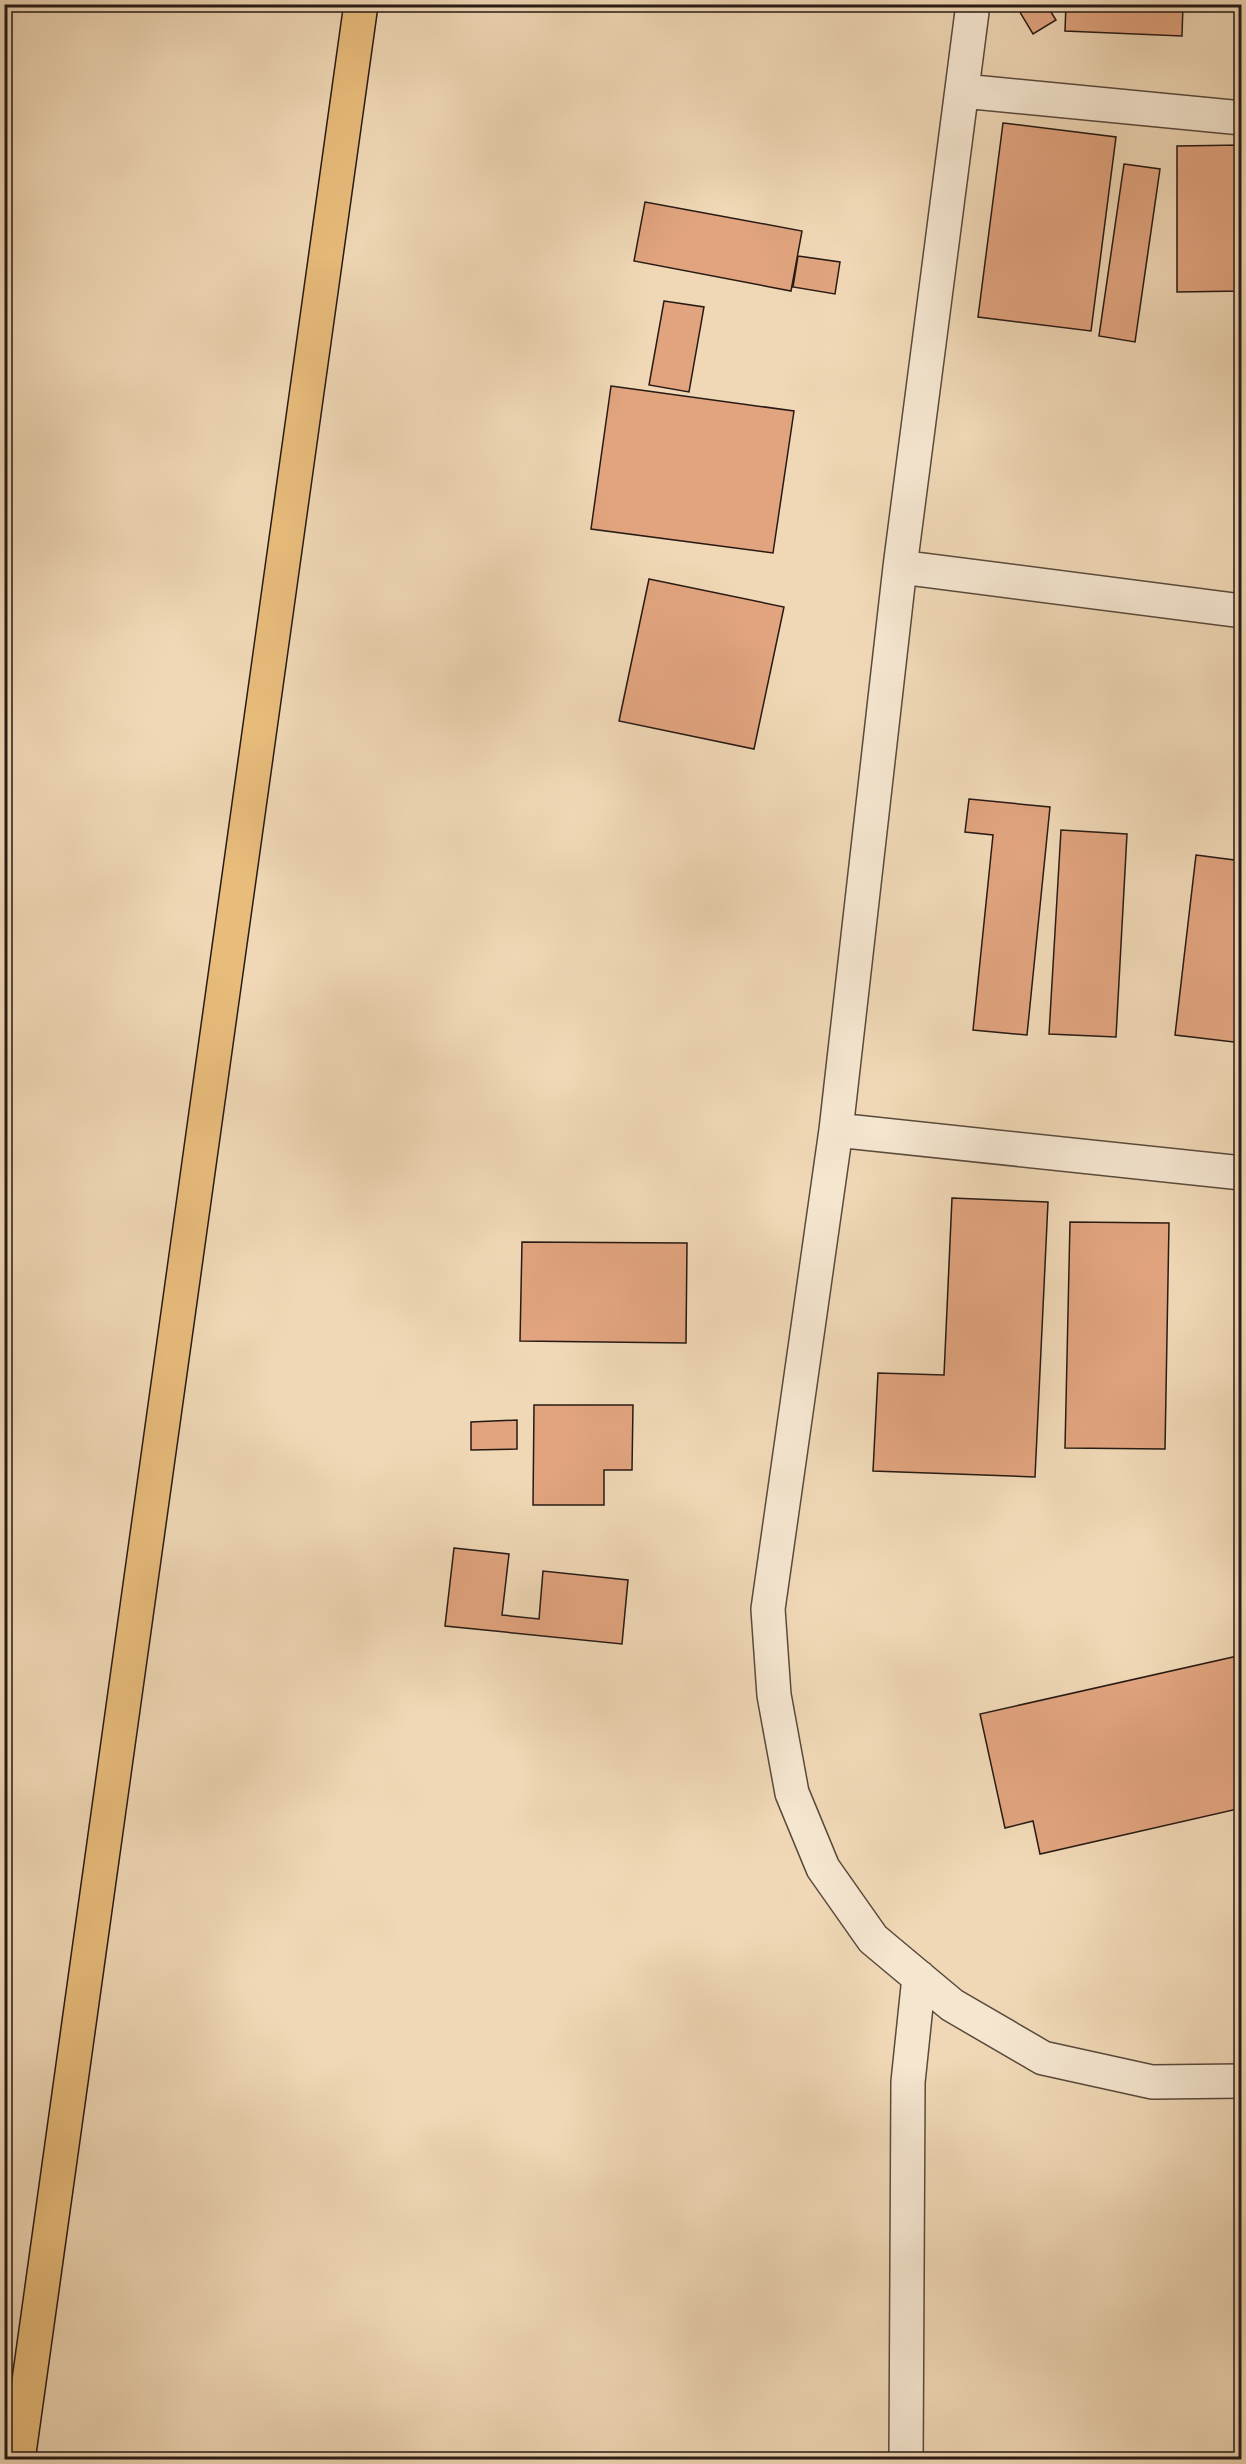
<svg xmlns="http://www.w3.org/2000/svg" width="1246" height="2464" font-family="'IM FELL DW Pica',serif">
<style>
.building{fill:#e1a47f;stroke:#271a14;stroke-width:1.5}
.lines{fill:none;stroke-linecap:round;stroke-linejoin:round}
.minor-casing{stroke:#594a3c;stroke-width:36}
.major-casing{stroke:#271a14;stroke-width:36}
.minor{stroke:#f5e6d0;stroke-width:33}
.major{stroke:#e8bc7b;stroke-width:33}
</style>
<rect width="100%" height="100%" fill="#f0d8b6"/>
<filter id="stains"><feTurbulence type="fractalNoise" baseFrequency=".00333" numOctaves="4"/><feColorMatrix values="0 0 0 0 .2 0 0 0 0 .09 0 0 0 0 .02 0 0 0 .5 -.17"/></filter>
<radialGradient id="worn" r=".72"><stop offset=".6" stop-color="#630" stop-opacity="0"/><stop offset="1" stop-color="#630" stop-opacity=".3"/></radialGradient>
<path class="building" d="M1015,4h31l10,16 -23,14z
M1066,4h117l-1,32 -117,-5z
M1003,123l113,14 -25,194 -113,-14z
M1242,145v146l-65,1v-146z
M1124,164l36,5 -25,173 -36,-6z
M645,202l157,29 -11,60 -157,-30z
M798,256l42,6 -5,32 -42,-7z
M664,301l40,6 -15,85 -40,-7z
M611,386l183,25 -21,142 -182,-24z
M649,579l135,28 -30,142 -135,-28z
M969,799l81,8 -23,228 -54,-5 20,-195 -28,-3z
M1061,830l66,4 -11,203 -67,-3z
M1196,855l46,6v182l-67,-8z
M952,1198l96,4 -13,275 -162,-6 5,-98 66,2z
M1070,1222l99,1 -4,226 -100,-1z
M522,1242l165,1 -1,100 -166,-2z
M534,1405h99l-1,65h-28v35h-71z
M517,1420v29l-46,1v-28z
M454,1548l55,6 -7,61 37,4 4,-48 85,9 -6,64 -177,-18z
M1242,1655v153l-202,46 -7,-33 -28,7 -25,-114z"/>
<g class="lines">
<defs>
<path id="minor" d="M973,4l-73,563 -64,563 -68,479 6,86 18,98 31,75 50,71 79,66 91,53 109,24 90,-1
M963,91l279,27
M900,567l342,44
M836,1130l406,43
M906,2460l2,-378 11,-105"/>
<path id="major" d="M18,2460l343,-2456"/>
</defs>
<use href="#minor" class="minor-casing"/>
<use href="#major" class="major-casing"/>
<use href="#minor" class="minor"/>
<use href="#major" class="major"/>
</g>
<rect width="1246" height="2464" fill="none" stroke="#f0d8b6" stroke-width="24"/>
<rect x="6" y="6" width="1234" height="2452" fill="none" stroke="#271a14" stroke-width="3"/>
<rect x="12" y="12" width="1222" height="2440" fill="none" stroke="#271a14" stroke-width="1.5"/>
<rect width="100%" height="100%" filter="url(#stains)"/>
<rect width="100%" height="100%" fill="url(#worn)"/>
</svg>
